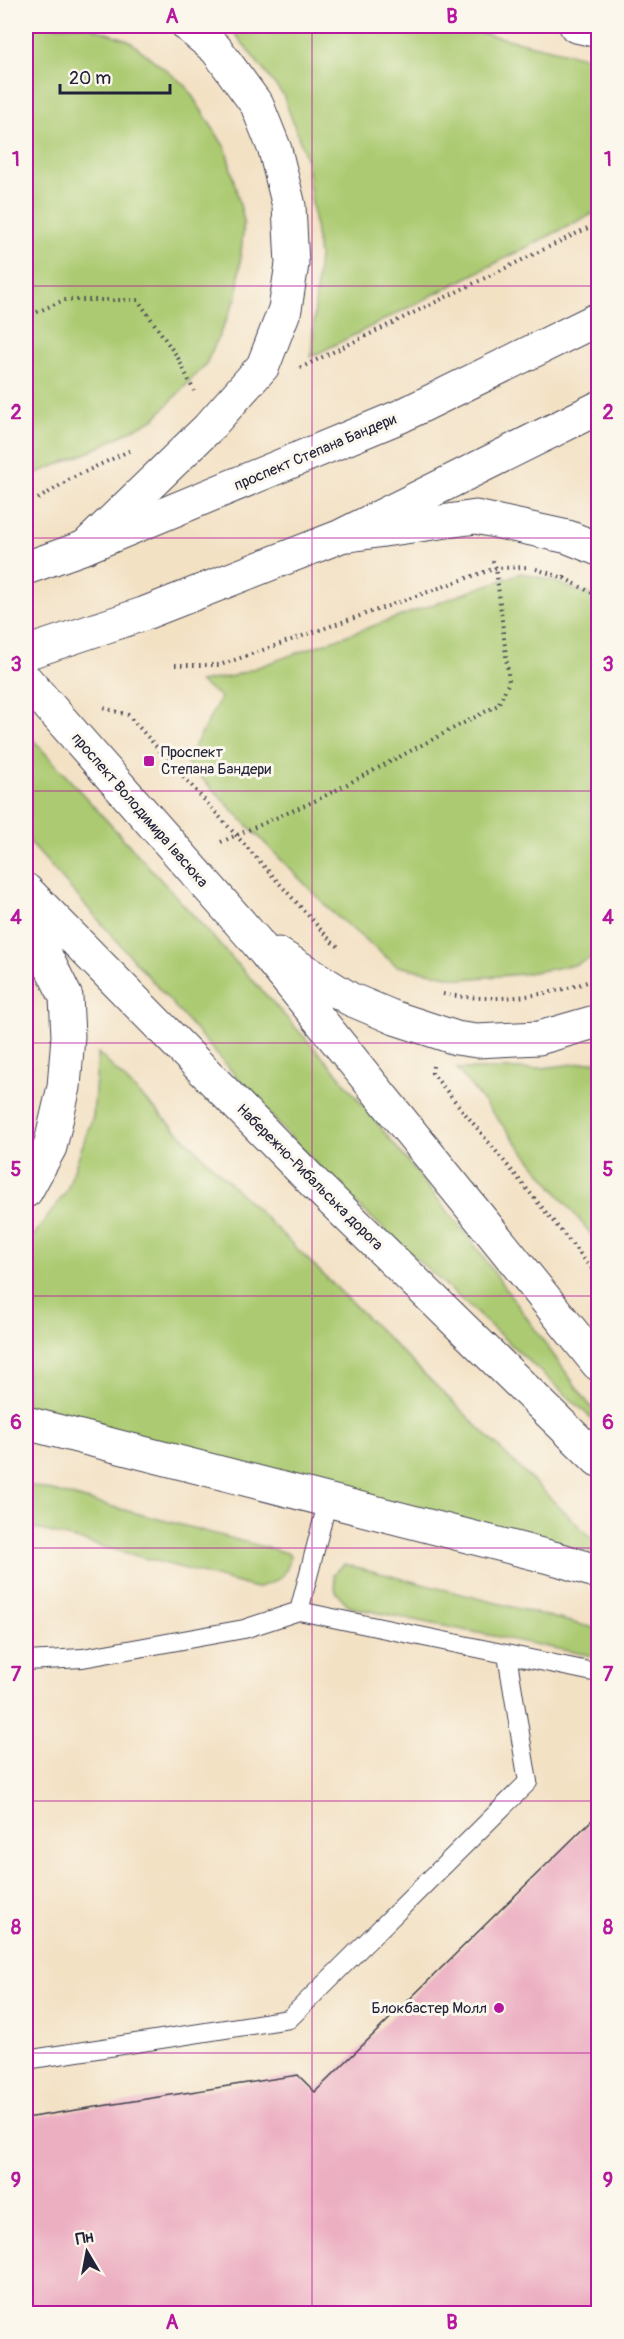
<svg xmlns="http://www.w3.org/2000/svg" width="624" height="2339" font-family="Pangolin,sans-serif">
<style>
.green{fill:#abca71;stroke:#667656;stroke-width:1.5}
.building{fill:#ecafc2}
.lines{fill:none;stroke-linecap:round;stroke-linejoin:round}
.service-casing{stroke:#413f50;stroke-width:20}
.secondary-casing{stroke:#413f50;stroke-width:35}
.primary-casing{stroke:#413f50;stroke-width:35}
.path{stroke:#413f50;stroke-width:4;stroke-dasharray:1.5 4.5;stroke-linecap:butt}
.service{stroke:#fff;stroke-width:18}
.secondary{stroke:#fff;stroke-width:33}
.primary{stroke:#fff;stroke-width:33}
.grid{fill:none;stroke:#b5179e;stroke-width:1.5;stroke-opacity:0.55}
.poi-dot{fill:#b5179e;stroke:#fbf7ec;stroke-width:2}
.labels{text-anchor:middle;stroke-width:6;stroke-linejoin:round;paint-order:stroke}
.street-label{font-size:15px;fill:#22223b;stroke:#fbf7ec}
.poi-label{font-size:15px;fill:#22223b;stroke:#fbf7ec;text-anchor:start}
.neatline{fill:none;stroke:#b5179e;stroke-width:2}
.grid-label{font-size:20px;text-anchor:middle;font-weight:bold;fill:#b5179e}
</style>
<rect width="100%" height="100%" fill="#fbf7ec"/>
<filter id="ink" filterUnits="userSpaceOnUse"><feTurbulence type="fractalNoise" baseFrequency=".0167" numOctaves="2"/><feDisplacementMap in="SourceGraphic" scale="12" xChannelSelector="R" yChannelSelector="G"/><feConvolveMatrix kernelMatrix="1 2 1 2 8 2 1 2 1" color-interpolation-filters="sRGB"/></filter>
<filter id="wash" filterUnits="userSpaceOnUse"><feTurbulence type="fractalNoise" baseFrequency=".008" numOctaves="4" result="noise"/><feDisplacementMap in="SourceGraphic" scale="24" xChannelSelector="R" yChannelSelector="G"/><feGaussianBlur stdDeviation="1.35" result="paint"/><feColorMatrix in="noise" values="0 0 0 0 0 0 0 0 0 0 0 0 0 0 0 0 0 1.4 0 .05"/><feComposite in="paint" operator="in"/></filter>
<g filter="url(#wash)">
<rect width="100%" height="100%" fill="#f3e1c4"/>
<path class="green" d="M26,26h60l42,14 58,46 40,63 18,72 -7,75 -31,68 -52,55 -67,34 -58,23 -3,-14z
M229,26h222l147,34v151l-287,146 8,-101 -13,-98 -23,-63z
M521,573l29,7 48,18v357l-24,10 -52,9 -59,5 -66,-13 -63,-52 -148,-152 35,-65 -22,-15 34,-6z
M26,732l311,341 136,170 125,174v7l-259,-236 -57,-60 -256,-290z
M98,1053l500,492v9l-572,-140v-168l40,-54 27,-76z
M598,1061v182l-141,-174h77z
M26,1484l261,69 4,3c-6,24 -13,25 -35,32l-230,-62z
M344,1564l254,65v28l-248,-50 -14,-15 -3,-17z"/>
<g id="blocks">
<path class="building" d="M598,1814v499h-572v-195l272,-43 17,17z"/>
</g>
</g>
<g filter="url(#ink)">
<use href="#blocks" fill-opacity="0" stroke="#413f50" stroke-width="1.5"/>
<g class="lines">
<defs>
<path id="service" d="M299,1611l29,-111
M26,1661l57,-3 89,-16 72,-13 55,-18 299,62
M26,2060l263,-41 239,-237 -21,-127"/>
<path id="secondary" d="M576,26l22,5
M349,535l127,-18 92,20 30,12
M85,547l123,-119 55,-62 22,-57 7,-45 -3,-58 -14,-56 -18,-45 -41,-56 -28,-23
M26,680l229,260 343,424
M26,890l294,299 278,271
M26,916l40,81 2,39 -4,51 -14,60 -24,44
M278,954l72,45 45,19 61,20 21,3 62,-3 59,-17
M26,1423l535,137 37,12"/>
<path id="primary" d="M26,568l59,-21 316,-131 197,-97
M26,653l117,-39 198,-78 257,-128"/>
</defs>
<use href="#service" class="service-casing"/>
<use href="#secondary" class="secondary-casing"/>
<use href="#primary" class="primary-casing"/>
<path class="path" d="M26,317l38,-17h74l40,58 16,33
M300,368l298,-145
M38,499l34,-21 61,-29
M536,569l28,9 3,-5
M564,578l34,18
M175,665h45l276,-97 33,-1
M104,708l24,7 204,227 7,5
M221,842l96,-42 181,-95 11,-23 -13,-114 -5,-11
M443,994c52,9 107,3 155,-16
M433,1066l-1,7 166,203"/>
<use href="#service" class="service"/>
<use href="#secondary" class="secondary"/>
<use href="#primary" class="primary"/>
</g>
</g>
<path class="grid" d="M312,26v2288M26,286h572M26,538h572M26,791h572M26,1043h572M26,1296h572M26,1548h572M26,1801h572M26,2053h572"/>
<g class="poi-dot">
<rect x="143" y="755" width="12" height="12" rx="3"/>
<circle cx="499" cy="2008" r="6"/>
</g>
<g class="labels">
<g class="street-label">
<text transform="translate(315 452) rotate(-23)" y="5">проспект Степана Бандери</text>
<text transform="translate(140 810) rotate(49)" y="5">проспект Володимира Івасюка</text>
<text transform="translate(310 1177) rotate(45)" y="5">Набережно-Рибальська дорога</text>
</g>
<g class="poi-label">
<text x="161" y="757">Проспект<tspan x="161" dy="17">Степана Бандери</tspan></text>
<text x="487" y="2013" text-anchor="end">Блокбастер Молл</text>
</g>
</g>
<rect width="624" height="2339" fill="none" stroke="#fbf7ec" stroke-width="66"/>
<g transform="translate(87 2252) rotate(350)" stroke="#fbf7ec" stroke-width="4.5" paint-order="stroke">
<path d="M0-4.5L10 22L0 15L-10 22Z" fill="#22223b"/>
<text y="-9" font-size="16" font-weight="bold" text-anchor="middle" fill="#22223b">Пн</text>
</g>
<path d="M60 84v9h110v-9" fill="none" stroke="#22223b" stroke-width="3"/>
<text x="69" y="84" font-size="18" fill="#22223b" stroke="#fbf7ec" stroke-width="4.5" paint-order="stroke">20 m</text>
<rect x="33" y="33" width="558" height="2273" class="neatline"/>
<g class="grid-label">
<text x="172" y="23">A</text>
<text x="452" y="23">B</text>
<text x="16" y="166">1</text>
<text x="608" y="166">1</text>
<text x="16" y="419">2</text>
<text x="608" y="419">2</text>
<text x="16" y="671">3</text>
<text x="608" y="671">3</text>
<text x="16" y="924">4</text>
<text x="608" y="924">4</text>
<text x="16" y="1176">5</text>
<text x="608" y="1176">5</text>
<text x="16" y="1429">6</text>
<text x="608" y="1429">6</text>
<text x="16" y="1681">7</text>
<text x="608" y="1681">7</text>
<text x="16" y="1934">8</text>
<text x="608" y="1934">8</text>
<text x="16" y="2187">9</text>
<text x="608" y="2187">9</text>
<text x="172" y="2329">A</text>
<text x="452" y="2329">B</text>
</g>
</svg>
